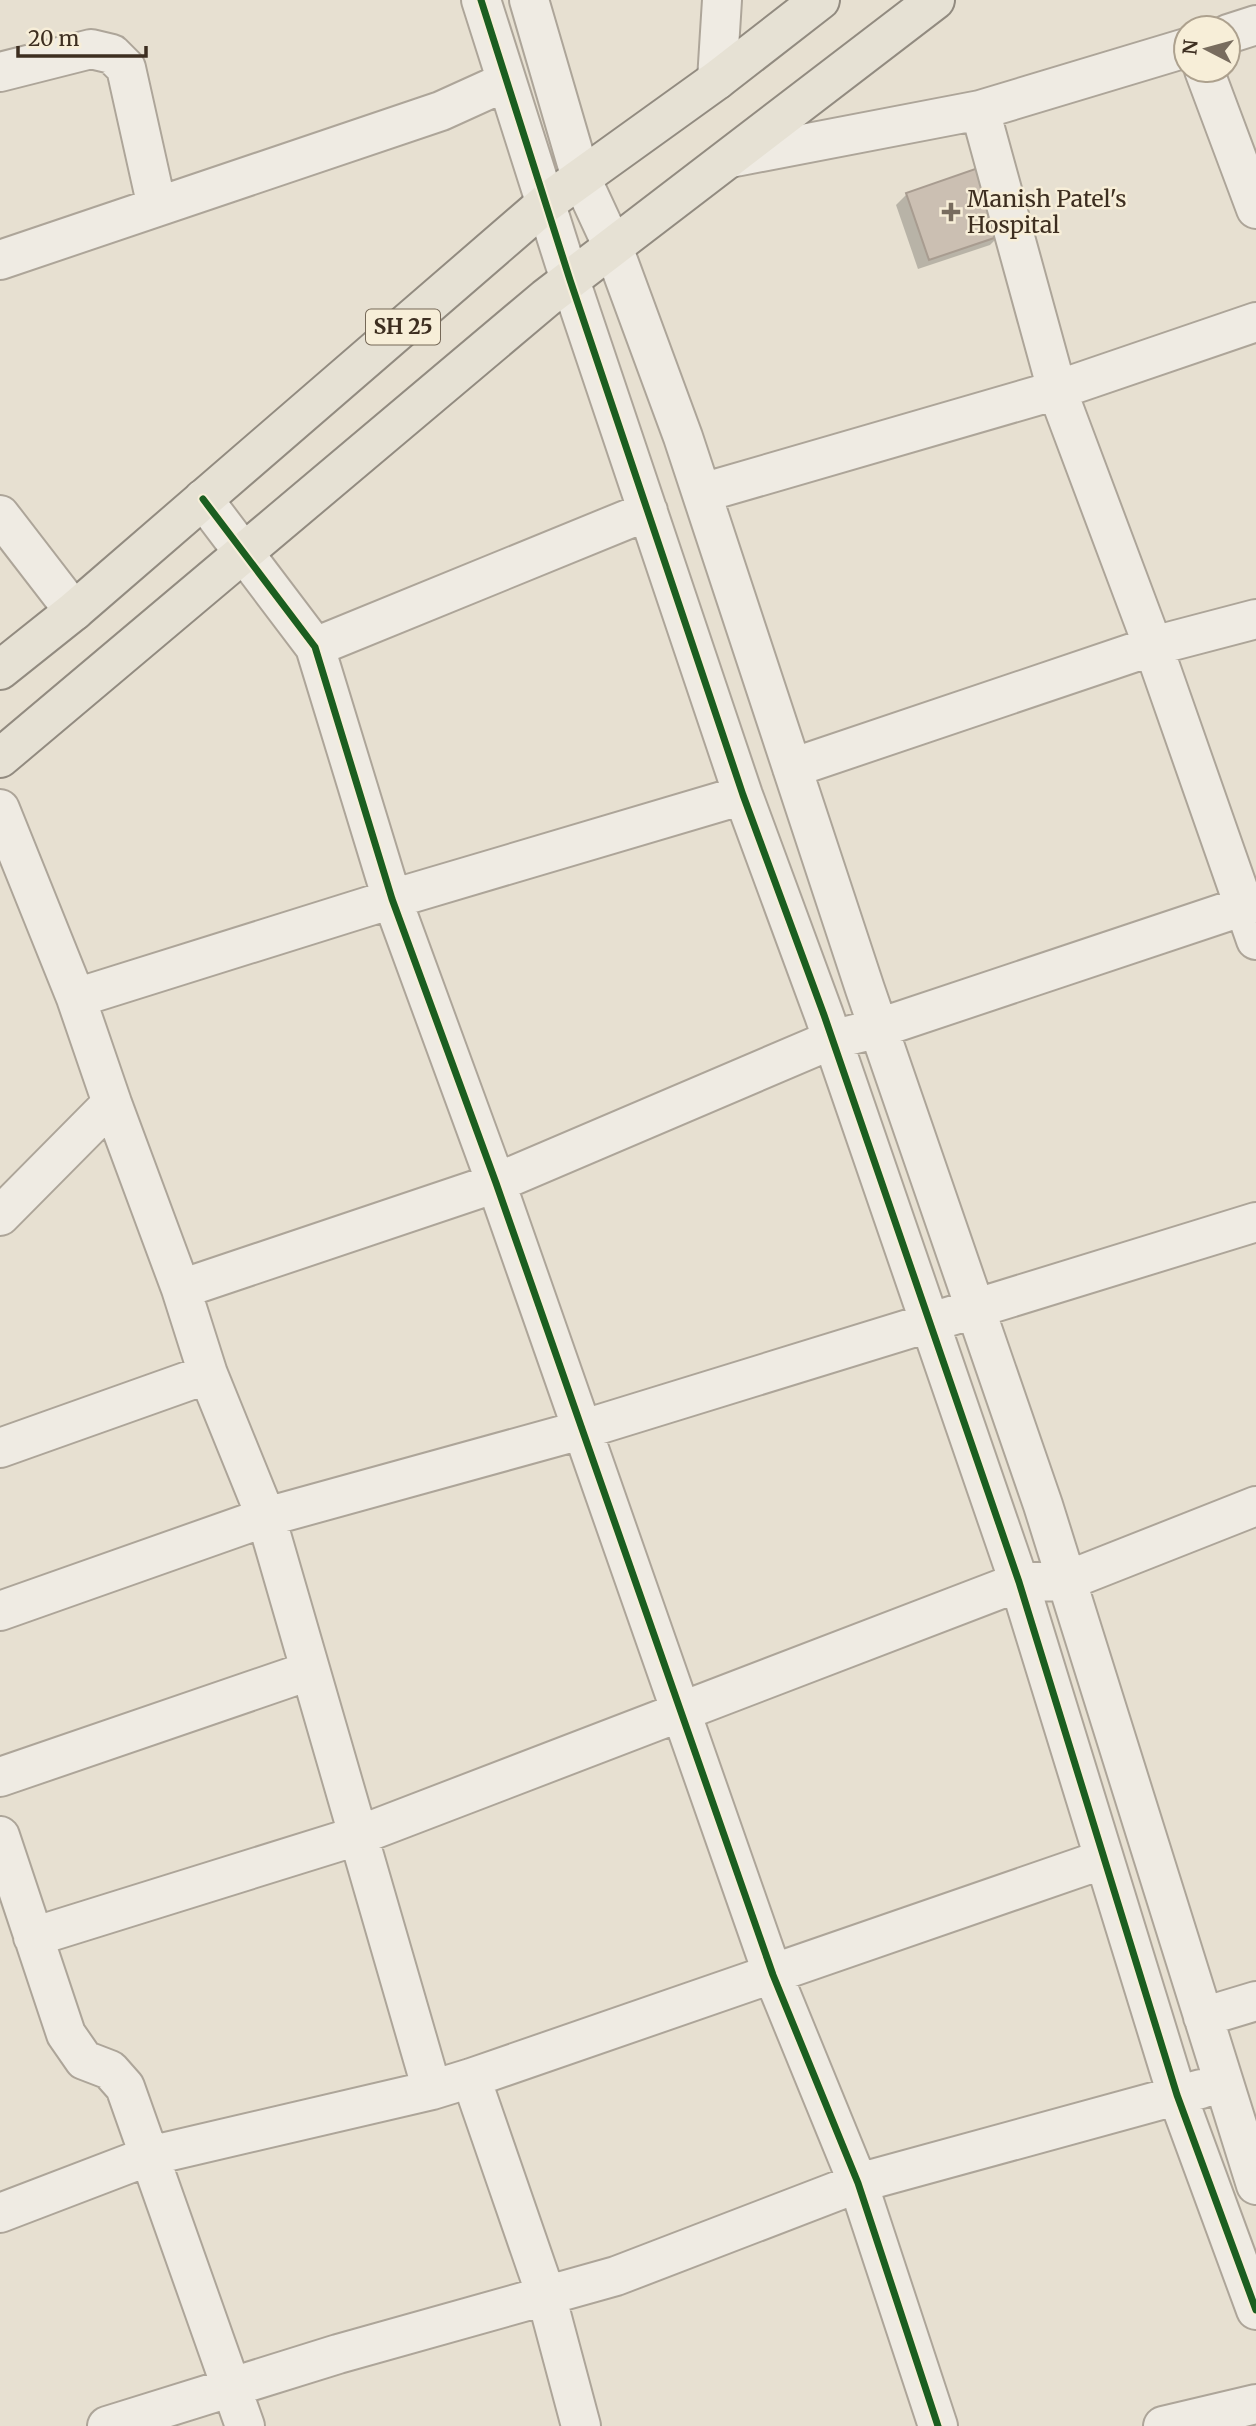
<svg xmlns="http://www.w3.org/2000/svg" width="1256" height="2426" font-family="Merriweather,serif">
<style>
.shadow{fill:#0003}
.building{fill:#cbbfb2;stroke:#a89c90;stroke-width:2}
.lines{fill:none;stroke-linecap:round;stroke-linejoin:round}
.minor-casing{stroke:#ada599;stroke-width:42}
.major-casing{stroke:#928b80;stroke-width:42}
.minor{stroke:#efebe3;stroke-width:38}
.major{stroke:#e6e1d4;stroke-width:38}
.cycleway-casing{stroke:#f7eed8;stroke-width:11}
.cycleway{stroke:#1b5e20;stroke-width:7}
.poi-dot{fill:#786c5e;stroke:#f7eed8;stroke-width:2.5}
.labels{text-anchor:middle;stroke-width:5;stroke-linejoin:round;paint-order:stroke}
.shield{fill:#f7eed8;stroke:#756857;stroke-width:2}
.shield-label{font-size:21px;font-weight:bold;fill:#3d2e20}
.poi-label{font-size:23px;fill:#3d2e20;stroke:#f7eed8;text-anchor:start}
</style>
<rect width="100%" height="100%" fill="#e7e0d1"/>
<path class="shadow" d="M907,194l94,40 -11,11 -72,24 -22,-64z"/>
<path class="building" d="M981,167l22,68 -74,25 -23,-67z"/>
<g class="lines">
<defs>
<path id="minor" d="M481,0l89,280 173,515 81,220 195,567 158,513 79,215
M529,0l52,178 32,69 70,190 182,552 178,516 213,680
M1228,34l28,-9
M1204,70l52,139
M0,72l91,-23 21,5 14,14 31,139
M717,80l5,-80
M980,110l77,280 96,256 103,294
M730,158l250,-48 206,-62
M0,260l441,-149 64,-29
M702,493l355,-103 199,-68
M203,499l112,148 77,252 104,284 277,792 85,208 80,243
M0,515l74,96
M315,647l333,-136
M792,768l361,-122 103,-27
M0,809l76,189 36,105 -112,113
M76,998l316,-99 351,-104
M112,1103l69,186 27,85 58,143 166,573
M181,1289l315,-106 335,-143 48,-12 377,-126
M0,1448l208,-74
M0,1611l266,-94 315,-87 675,-208
M0,1777l309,-106
M0,1836l66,198 18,26 26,10 15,17 120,339
M33,1937l324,-101 662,-254 47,-1 190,-75
M1203,2017l53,-16
M471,2078l75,217 35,131
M0,2213l149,-57 283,-66 39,-12 633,-219
M107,2426l231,-72 278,-78 242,-93 343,-94
M1163,2426l93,-22"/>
<path id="major" d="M0,670l74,-59 472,-408 171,-123 103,-80
M0,758l546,-460 389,-298"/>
</defs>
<use href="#minor" class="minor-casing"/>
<use href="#major" class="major-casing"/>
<use href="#minor" class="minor"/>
<use href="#major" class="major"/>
<defs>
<path id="cycleway" d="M481,0l89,280 173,515 81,220 195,567 158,513 79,215
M203,499l112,148 77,252 104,284 277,792 85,208 80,243"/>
</defs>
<use href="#cycleway" class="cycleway-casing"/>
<use href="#cycleway" class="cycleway"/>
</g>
<path class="poi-dot" d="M947.5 201.5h7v7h7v7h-7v7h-7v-7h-7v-7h7z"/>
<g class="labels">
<rect class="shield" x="366" y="309.5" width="74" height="35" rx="5"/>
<g class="shield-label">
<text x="403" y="334">SH 25</text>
</g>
<g class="poi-label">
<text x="967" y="207">Manish Patel's<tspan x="967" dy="26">Hospital</tspan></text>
</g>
</g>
<g transform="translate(1207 49) rotate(276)"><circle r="33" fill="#f7eed8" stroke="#ada18e" stroke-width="2"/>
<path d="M0-5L12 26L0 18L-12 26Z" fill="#786c5e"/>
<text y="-10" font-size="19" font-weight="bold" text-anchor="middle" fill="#3d2e20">N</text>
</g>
<path d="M18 46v10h128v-10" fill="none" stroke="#3d2e20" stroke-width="3.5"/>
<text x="28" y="46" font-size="21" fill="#3d2e20" stroke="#f7eed8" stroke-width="5" paint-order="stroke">20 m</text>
</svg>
